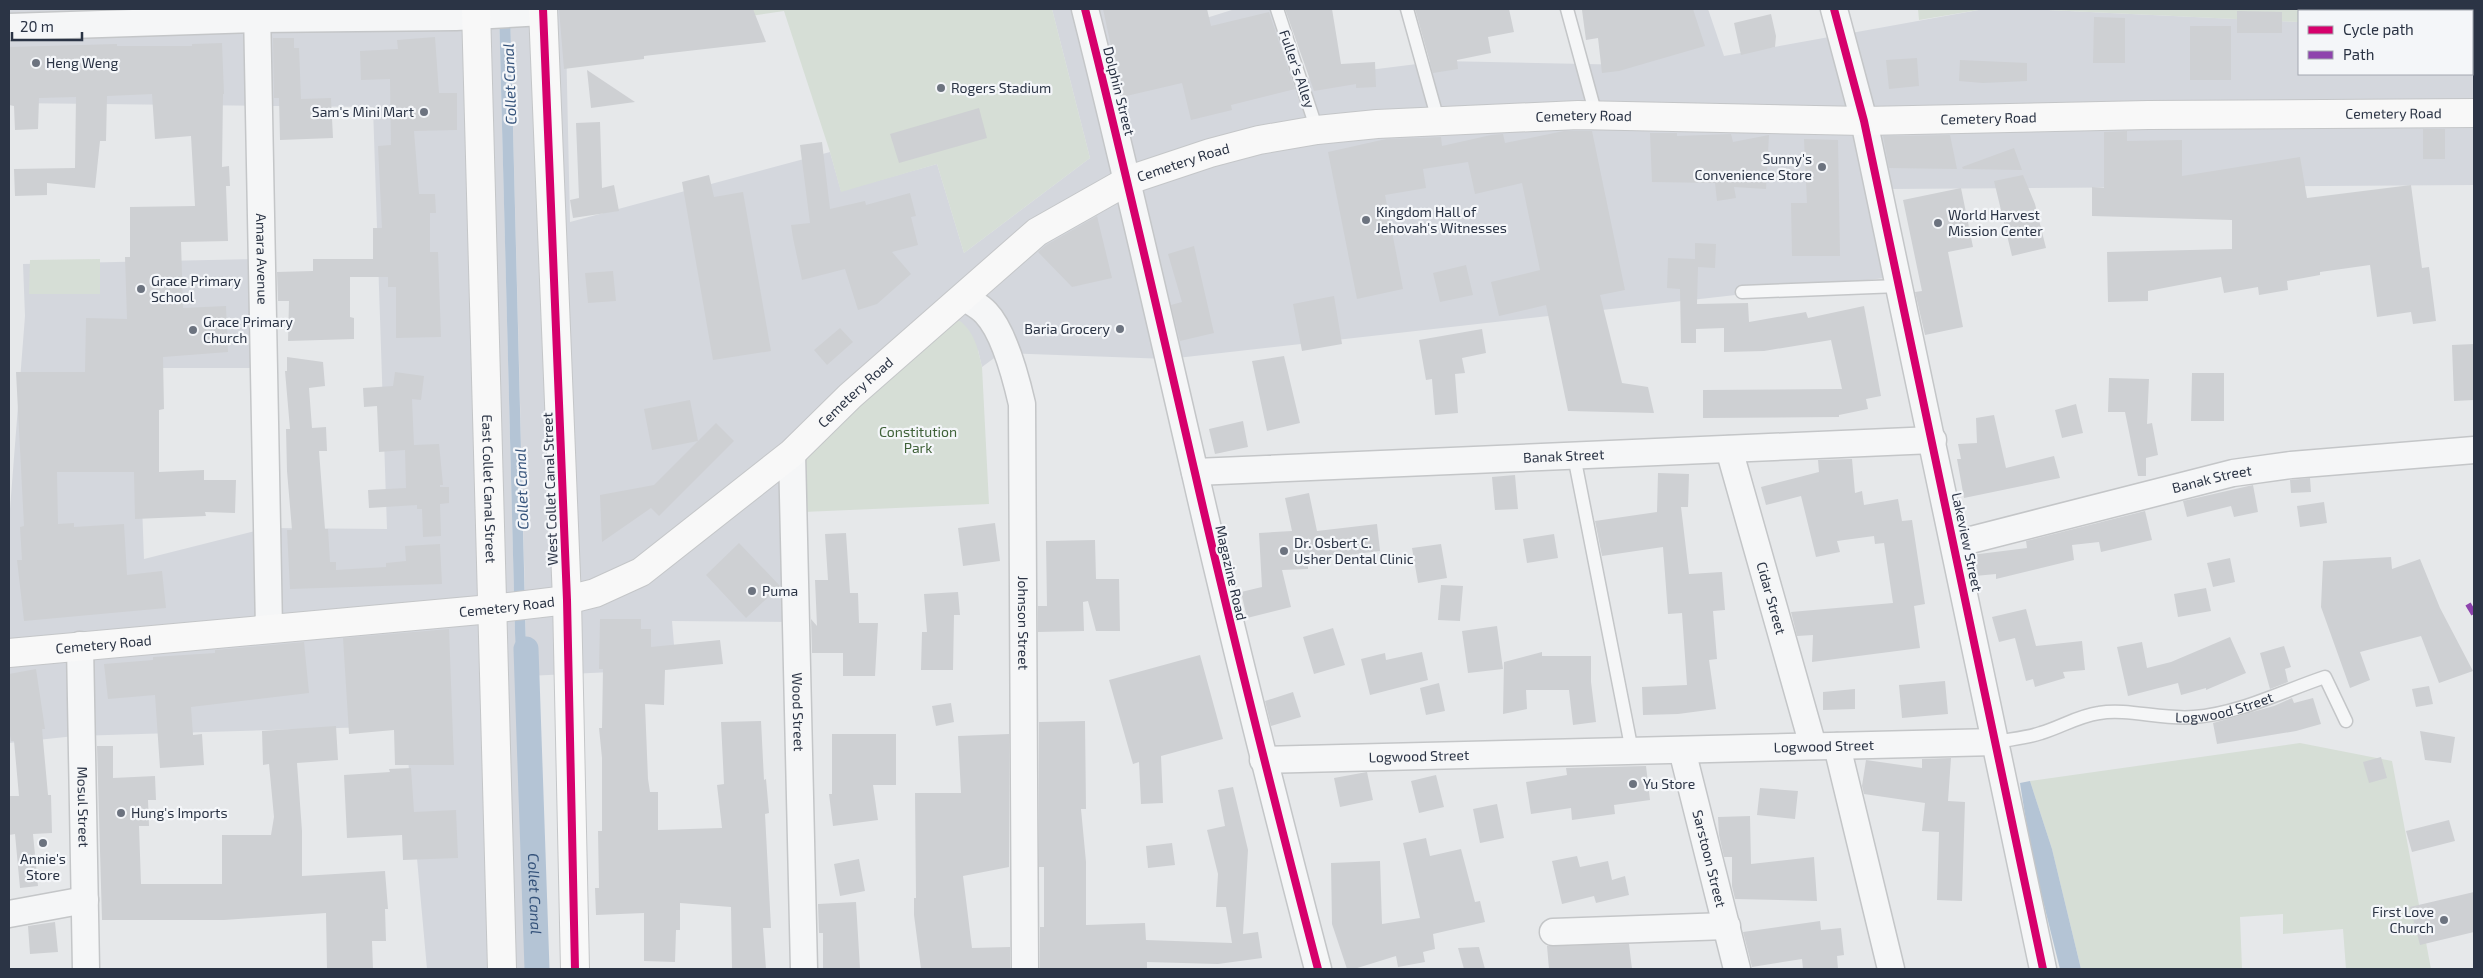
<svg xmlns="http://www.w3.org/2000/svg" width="2483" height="978" font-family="'Exo 2',sans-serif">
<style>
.built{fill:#d4d7dd}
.green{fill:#d6ded6}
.water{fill:#b4c4d5}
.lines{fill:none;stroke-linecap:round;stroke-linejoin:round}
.canal{stroke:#b4c4d5;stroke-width:25}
.building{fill:#ced0d3}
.lane-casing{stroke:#c4c6c8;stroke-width:15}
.street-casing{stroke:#c4c6c8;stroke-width:29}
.secondary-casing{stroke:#c4c6c8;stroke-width:30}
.lane{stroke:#f5f6f7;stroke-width:12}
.street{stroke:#f5f6f7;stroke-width:26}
.secondary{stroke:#f8f8f8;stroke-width:28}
.quiet{stroke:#8e44ad;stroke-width:6;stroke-dasharray:12 6;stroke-linecap:butt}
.cycleway-casing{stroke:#f4f6f9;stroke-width:11}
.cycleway{stroke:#d6006c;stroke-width:8}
.poi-dot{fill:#6c737f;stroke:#f4f6f9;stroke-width:2}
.labels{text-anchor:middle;stroke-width:4.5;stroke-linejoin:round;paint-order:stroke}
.poi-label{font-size:14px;fill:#2b3445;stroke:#f4f6f9;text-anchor:start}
.street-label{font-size:14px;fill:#2b3445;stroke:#f4f6f9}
.park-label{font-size:14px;fill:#3f6138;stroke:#f4f6f9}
.water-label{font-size:15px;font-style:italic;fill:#34527a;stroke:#f4f6f9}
</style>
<rect width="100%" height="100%" fill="#e6e8ea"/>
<path class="built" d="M9,9h490l16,624 12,336h-100l-22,-243 -330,10 -66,7v-221l16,-206 -2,-52 233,-5 2,109h-121l7,191 123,-31 120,1 -14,-422 -364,-4z
M510,9h183l2,15 -129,15 4,183 260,-70 11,39 96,-27 27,89 126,-95 -38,-149h111l5,21 67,-21h37l25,70 144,-18 193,4 -12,-56h86l16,47 260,-47h44l271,13v52h173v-43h2v154l-585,4 14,87 -735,83 -167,-6 -19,14 -4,-17 -178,114 1,158 -129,-1 4,48 -149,7z"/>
<path class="green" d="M693,9h359l38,149 -126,95 -27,-89 -96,28 -11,-40 -46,-141 -89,13z
M1918,9h66l-65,11z
M2028,9h303l1,2h-33v11z
M100,259v35h-71l1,-34z
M945,321h15c15,12 18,28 22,46l7,137 -186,8 -3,-48z
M2300,743l92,18 39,208h-85l-3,-40 -60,5v-20l-43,3 2,52h-161l-29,-120 -22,-68z"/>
<path class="water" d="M499,9h11l24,960h-7l-12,-336z
M2030,781l22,68 29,120h-21l-29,-116 -11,-70z"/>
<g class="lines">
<path class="canal" id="s1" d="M526,649l11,320"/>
</g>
<path class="building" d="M559,9h194l13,33 -122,14v3l-80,10z
M1103,9h104l4,17 58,-14 26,77 -64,16 1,5 -41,10 -9,-37 -60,14z
M1285,9h47l9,55 34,-2 1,25 -20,1v-4l-42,7z
M1415,9h94l5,23 -26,5 3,16 -34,7 1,9 -25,4z
M1591,9h102l12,37 -86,25 -17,2 -4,-35 -12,2 -4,-30z
M2237,11l45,1v21h-45z
M1771,14l5,22 -1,11 -34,8 -7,-32z
M2094,17l31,1v45h-32z
M2190,26h41v54h-41z
M435,37l4,56h18v37l-43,1 5,63h16l1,19h-6v39h8l3,85 -45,1v-51h-8v-10h-38v40l4,1v21l-66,2 1,-40h-11l-1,-29 36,-1v-12h60v-31h9l-4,-82 13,-1 -1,-66 -29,1 -1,-29 38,-2 -1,-9z
M273,38h21v10h5l2,51 30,-1 2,40 -53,2 -1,-42h-5z
M222,43l2,51h-1l-1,73 7,-1 1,20h-4l2,55 -47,1 2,66 43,-2 2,46 -65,5 1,52 -5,1v62l45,-2v10h32l-1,33 -30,-1 1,4 -71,3 -1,-47h-77l1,52 16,-1v4l50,-3 3,51 35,-4 4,37 -142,13 -7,-61h5l-2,-33 4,-1 -8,-154h69l1,-54 41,1 -2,-62h5v-50l65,-1 -4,-70 -36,3 -3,-45 -45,2 -1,45h-6l-5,47 -48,-5v12l-32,1 -1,-27 61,-1 1,-71 -37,1 -1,31 -23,1 -1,-24 -5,-1v-58l108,-3v2h75v-2z
M1917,58l2,28 -30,3 -3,-29z
M1960,60l67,3v18l-44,2 -24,-2z
M587,70l48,32 -44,6z
M979,108l8,30 -88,25 -9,-29z
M600,122l2,66 12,-3 5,26 -46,7 -3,-18 9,-2 -3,-75z
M2423,129h22v30h-22z
M1564,131h28l33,159 -25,5 22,88 26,4 6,26 -86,-2 -22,-106 -47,11 -8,-34 49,-12 -18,-87 -47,11 -7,-32 -45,7 3,19 -41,7 18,94 -46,10 -29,-147 58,-13 55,-2 1,9 49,-11 12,-1 2,9z
M2127,131v10l55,-1v36l118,-19 7,41 104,-13 11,83 7,-1 7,54 -23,3 -2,-12 -34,5 -7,-52 -50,7v3l-33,6 1,9 -29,5 -1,-8 -34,6 -3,-16 -73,14v10l-40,1 -1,-50 125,-3v-29l-140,-4v-29l12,1v-56z
M1650,133h27v3l54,-2 2,8 36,-7 -3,54 -32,-2 2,11 -19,3 -2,-18 -63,-1z
M1950,135l7,34 -68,-1 -6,-32z
M1804,139l34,1 2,116h-48l-1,-53h16z
M822,142l8,67 35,-8 1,4 44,-12 6,23 -5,1 7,28 -26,7 19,22 -34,30 -19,6 -13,-41 -43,11 -9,-42 -2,-13 19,-2 -10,-78z
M2014,148l8,22 -59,-1 -1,-2z
M709,175l5,22 29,-5 28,159 -58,9 -31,-178z
M2023,175l12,29 11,44 -34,8 -18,-75z
M1961,188l12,59 -25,5 15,75 -38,8 -10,-43 7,-1 -19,-91z
M1097,216l15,62 -40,9 -34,-35 8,-7z
M1695,243l21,1 -1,24 -17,-1 -1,37 51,-1 1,19 57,-10 2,6 56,-12 17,90 -15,3 2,10 -29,6v2l-136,1v-28l139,-1 -11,-49 -67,11 -40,1v-24l-28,1v14h-15l-1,-54 -13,-1 1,-30 27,1z
M1194,246l20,87 -34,8 -9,-36 11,-3 -14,-48z
M1466,265l7,30 -33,7 -7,-29z
M613,271l3,30 -28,2 -3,-30z
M1334,296l8,48 -40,7 -9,-47z
M840,328l13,14 -26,23 -13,-15z
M1482,329l4,24 -24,5 3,15 -10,1 3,39 -23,2 -3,-36 -6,1 -7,-40z
M2474,344v56l-20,1 -2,-56z
M1284,356l16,67 -33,8 -15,-70z
M287,357l36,5 2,24 -16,2 3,40 14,-1 1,24h-8l6,78h3l2,33h6v8l50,-3v-4l20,-2 -1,-15 35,-2 2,40 -152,5 -3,-59h5l-5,-59 -1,-42h4l-5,-58h2z
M395,372l29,4 -3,24 -9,-1 2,46 25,-1 4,41h-3v2h9v16l-9,1 1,32 -18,1 -1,-28h-5v-4l-48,3 -1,-18 38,-2 -1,-38 -26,2 -2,-46 -13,1 -1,-19 30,-2z
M2192,373h32v48h-33z
M2109,378l40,1 -2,45 5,-1 6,32 -12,3v18h-8l-13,-64h-17z
M690,400l8,41 18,-18 18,18 -75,75 -8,-8 -49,34 -2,-47 54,-10 44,-44 -46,9 -8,-41z
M2076,404l7,29 -21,5 -7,-28z
M1994,415l12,53 48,-12 6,22 -96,20 -7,-39h4l-3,-15 19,-1 -1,-25z
M1243,421l5,26 -33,7 -6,-25z
M1852,459l3,34 7,-2 2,14 34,-6 4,22 10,-1 13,84 -11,2 6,42 -108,14 1,-27 -16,1 -6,-24 102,-9 -9,-60 -9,1 -1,-8 -37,5 3,11 -24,5 -15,-61 -35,9 -5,-18 58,-15 -1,-12z
M1658,473l31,1 -1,33h-7l8,67 33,-2 3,38 -12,1 4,48 -8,1 7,49 -38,5 -35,1 -1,-28 45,-2 -5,-72 -14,1 -5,-67 -61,9 -7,-35 62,-9z
M1515,475l3,34 -23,1 -3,-33z
M2310,478l1,14 -20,1 -1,-13z
M2253,485l5,27 -24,5 -3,-11 -44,11 -4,-16z
M1309,493l8,38 60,-7 3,27 -72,9v9l-26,1 9,37 -44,11 -6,-26 21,-5 -3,-54 33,-2 -7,-33z
M2324,502l3,21 -27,4 -3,-21z
M2145,511l7,29 -51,12 -2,-10 -27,3 2,15 -78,19v-5l-21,2 -4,-21 56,-7 -1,-7z
M995,523l5,38 -37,5 -5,-38z
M846,533l4,60h8l1,30h19l-3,53h-32v-23h-31l-1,-34 6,7 -2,-46h13l-3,-46z
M1554,534l4,24 -31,5 -4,-24z
M1095,540l1,39h23l1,52h-24l-8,-30 -5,1 1,29 -46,1v-26h9l-1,-65z
M739,543l41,43 -34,32 -40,-43z
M1441,544l6,34 -29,5 -6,-35z
M2391,557l1,12 28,-10 20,49 33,63 -34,12 -18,-47 -61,16 10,28 -20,8 -29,-81 2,-46z
M2230,558l5,24 -22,5 -6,-24z
M1441,585l22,1 -3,35 -22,-1z
M2206,588l5,23 -33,6 -4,-23z
M958,592l2,23h-6l-1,55h-32l1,-38h5l-3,-38z
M2026,609l10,37 46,-5 3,29 -22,2 2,6 -30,9 -2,-8 -7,2 -11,-43 -16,4 -7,-25z
M600,619h41v10h10v18l69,-7 3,24 -58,6 -1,35 -19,-1 3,75 2,13h8v38l64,-2 -5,-43 7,-1 -3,-62 40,-1 3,59 2,-1 3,34 -4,1 6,114h-8l3,41h-34l-1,-62 -51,-4v27h-4l-1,32 -31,-1v-48l-48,2 -1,-27h4l-1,-57h4v-73l-3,-30h3l1,-59h-4z
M1497,626l6,43 -35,4 -6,-42z
M1333,628l12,37 -31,9 -11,-37z
M449,629l5,136h-59l-1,-35 -45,4 -6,-96z
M2230,637l16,36 -40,17v-2l-25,7 -3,-12 -50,13 -11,-49 25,-5 5,26 24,-6z
M304,642l5,51 -118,14 2,28 9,-1 2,31 -44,3 -5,-73 -47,4 -4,-35 49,-4v-3l62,-4v-3z
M2284,646l7,21 -6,2 3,13 -18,7 -10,-36z
M1422,652l6,28 -58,15 -9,-36 24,-6 1,7z
M1542,652v4h49v26l5,40 -23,3 -4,-35h-43l1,19 -24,5 1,-52z
M1200,655l23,84 -62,17 2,47 -22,1 -2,-42 -6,2 -24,-84z
M36,669l9,60h-3l6,66h3l1,38 -19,1 5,52 -18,2 -5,-54 -6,1v-39h10l-5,-55h-3l-2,-11v-56z
M1945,681l3,33 -46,4 -3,-33z
M1439,683l6,28 -19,4 -6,-27z
M2429,686l4,18 -17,3 -4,-18z
M1855,689v20l-32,1v-18z
M1293,692l8,25 -30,9 -6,-25z
M2292,698l2,5 19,-5 8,26 -25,7 -79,13 -4,-21 61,-17z
M951,703l3,19 -18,4 -4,-20z
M1085,721l1,88h-5l5,53v63l59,-2 1,17 86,3 -6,-36h-10l2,-33 -11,-44 18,-4 -7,-36 15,-3 15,63 -5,84 15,-2 4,26 -44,6 -71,-2v7h-107v-42h4v-60h-5v-145z
M336,726l2,34 -41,3 5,68v45l83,-5 3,38h-3l1,32h-14l1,28h-46l-1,-56 -102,7h-122l-5,-174h16v32l42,-2 1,24h-8l1,26h-10l2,58h81v-49h49l3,-18 -5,-53 -6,1 -1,-34z
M2420,731l35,6 -4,26 -26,-3z
M832,734h64v51h-23l5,35 -45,6 -4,-32h3z
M1009,734v133l-46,9 9,72 38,-1v22h-89l-7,-54v-17h2l-1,-105h46l-3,-57z
M2381,757l6,21 -18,5 -6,-21z
M1951,758l-3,43 17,1 -3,99 -25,-1 2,-68 -17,-1 3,-28 -61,-9 -2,-8 4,-26 56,8v-9z
M1646,766l4,34 -36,5 1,9 -43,6 -1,-12 -40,6 -5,-32 41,-7 -1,-7z
M411,768l3,44 42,-2 2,48 -55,2 -1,-25 -55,3 -3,-63 46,-3 -1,-3z
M1367,772l6,28 -33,7 -6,-29z
M1436,775l8,32 -25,6 -8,-32z
M1760,788l38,3 -3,28 -38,-4z
M1497,804l7,34 -24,5 -7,-34z
M1750,816l1,48 63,-7 3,44 -82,-2 -3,-13v-29h-8l-5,-22 -1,-18z
M2449,820l6,21 -43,11 -6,-21z
M1426,838l4,18 31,-7 14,53 5,-1 5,21 -52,12 2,15 -12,3 2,10 -27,5 -2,-11 -42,13h-7l-15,-45 -1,-61 49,-2 2,63 38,-6 -17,-75z
M1172,843l3,22 -27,3 -2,-22z
M1577,856l3,11 28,-6 4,19 13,-4 4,19 -33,8 -2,-7 -32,8 -10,-43z
M859,859l6,32 -25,5 -6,-32z
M2474,892v40l-54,13 -10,-38z
M856,902l4,67h-37v-36h-4l-1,-29z
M1820,921l1,9 20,-2 3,27 -7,1 1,13h-35l-1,-10 -50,8 -9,-35z
M55,922l3,30 -28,2 -2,-28z
M1629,944l3,25h-83l-2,-23z
M1479,947l6,22h-21l-6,-21z"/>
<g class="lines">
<defs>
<g id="lane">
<path d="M1277,9l40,121"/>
<path d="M1407,9l31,111"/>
<path d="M1567,9l29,106"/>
<path d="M1742,292l157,-6"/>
<path d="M1574,456l58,295"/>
<path id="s2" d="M1996,742c15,-3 31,-4 45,-9 20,-6 37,-17 58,-20 29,-5 63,7 95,4 44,-3 89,-26 131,-40l21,44"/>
</g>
<g id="street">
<path id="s3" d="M257,9l12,620"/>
<path d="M1085,9c39,154 74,309 110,464 38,166 80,331 123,496"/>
<path d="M1834,9l30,112 179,848"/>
<path d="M9,27l249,-8 198,-2 87,-5"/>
<path id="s4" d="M964,297c7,5 16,9 22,16 18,19 30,65 36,91l3,565"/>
<path id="s5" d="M1729,449l84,297"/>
<path id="s6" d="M792,453l12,516"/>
<path id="s7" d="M1195,472l738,-32"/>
<path id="s8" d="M1955,544l278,-71 58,-8 183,-15"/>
<path id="s9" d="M80,645l6,324"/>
<path d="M1837,746l54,223"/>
<path id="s10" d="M1682,750l55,219"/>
<path id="s11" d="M1263,760l733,-18"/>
<path d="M9,914l76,-14"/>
<path d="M1553,932l174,-6"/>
</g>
<g id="secondary">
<path id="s12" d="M476,9l26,960"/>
<path d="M543,9l24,591 8,369"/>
<path id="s13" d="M9,653l482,-44 76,-9 28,-7 46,-21 151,-119 58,-57 187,-164 92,-52 81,-27 49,-13 58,-10 60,-6 201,-9 286,6 284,-6 326,-2"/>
</g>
</defs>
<use href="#lane" class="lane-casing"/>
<use href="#street" class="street-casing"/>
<use href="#secondary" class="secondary-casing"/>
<use href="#lane" class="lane"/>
<use href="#street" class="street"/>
<use href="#secondary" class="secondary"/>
<path class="quiet" d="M2468,604l6,10"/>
<defs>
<path id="cycleway" d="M543,9l24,591 8,369
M1085,9c39,154 74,309 110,464 38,166 80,331 123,496
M1834,9l30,112 179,848"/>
</defs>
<use href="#cycleway" class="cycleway-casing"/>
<use href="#cycleway" class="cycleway"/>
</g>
<g class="poi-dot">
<circle cx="36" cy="63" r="5"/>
<circle cx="941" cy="88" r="5"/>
<circle cx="424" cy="112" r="5"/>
<circle cx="1822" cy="167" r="5"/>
<circle cx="1366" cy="220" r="5"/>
<circle cx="1938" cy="223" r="5"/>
<circle cx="141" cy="289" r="5"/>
<circle cx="1120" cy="329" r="5"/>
<circle cx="193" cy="330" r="5"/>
<circle cx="1284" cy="551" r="5"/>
<circle cx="752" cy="591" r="5"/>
<circle cx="1633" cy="784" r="5"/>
<circle cx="121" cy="813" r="5"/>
<circle cx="43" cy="843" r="5"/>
<circle cx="2444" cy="920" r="5"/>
</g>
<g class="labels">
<g class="poi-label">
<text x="46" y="68">Heng Weng</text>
<text x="951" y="93">Rogers Stadium</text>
<text x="414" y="117" text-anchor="end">Sam's Mini Mart</text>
<text x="1812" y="164" text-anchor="end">Sunny's<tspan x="1812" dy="16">Convenience Store</tspan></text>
<text x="1376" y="217">Kingdom Hall of<tspan x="1376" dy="16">Jehovah's Witnesses</tspan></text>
<text x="1948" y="220">World Harvest<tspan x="1948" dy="16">Mission Center</tspan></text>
<text x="151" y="286">Grace Primary<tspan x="151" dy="16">School</tspan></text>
<text x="203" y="327">Grace Primary<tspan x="203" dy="16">Church</tspan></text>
<text x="1110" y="334" text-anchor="end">Baria Grocery</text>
<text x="1294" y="548">Dr. Osbert C.<tspan x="1294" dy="16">Usher Dental Clinic</tspan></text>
<text x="762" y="596">Puma</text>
<text x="1643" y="789">Yu Store</text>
<text x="131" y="818">Hung's Imports</text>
<text x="43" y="864" text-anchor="middle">Annie's<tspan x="43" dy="16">Store</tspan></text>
<text x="2434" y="917" text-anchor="end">First Love<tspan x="2434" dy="16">Church</tspan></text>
</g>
<g class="street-label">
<text transform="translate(1297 69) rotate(71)" y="5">Fuller's Alley</text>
<text transform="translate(1119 91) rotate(76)" y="5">Dolphin Street</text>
<text dy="5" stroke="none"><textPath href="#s13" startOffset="2540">Cemetery Road</textPath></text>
<text dy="5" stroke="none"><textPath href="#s13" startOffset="1730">Cemetery Road</textPath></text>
<text dy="5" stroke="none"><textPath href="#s13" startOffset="2135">Cemetery Road</textPath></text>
<text dy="5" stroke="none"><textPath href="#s13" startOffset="1325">Cemetery Road</textPath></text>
<text dy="5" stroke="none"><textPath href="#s3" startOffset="250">Amara Avenue</textPath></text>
<text dy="5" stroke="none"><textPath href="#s13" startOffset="920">Cemetery Road</textPath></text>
<text dy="5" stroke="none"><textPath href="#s7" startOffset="369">Banak Street</textPath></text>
<text dy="5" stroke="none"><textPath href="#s8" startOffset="265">Banak Street</textPath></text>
<text dy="5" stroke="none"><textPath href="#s12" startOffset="480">East Collet Canal Street</textPath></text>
<text transform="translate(550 489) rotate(-92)" y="5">West Collet Canal Street</text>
<text transform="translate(1967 542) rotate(78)" y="5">Lakeview Street</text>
<text transform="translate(1231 573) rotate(77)" y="5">Magazine Road</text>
<text dy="5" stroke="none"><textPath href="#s5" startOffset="155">Cidar Street</textPath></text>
<text dy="5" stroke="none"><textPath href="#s13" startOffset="500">Cemetery Road</textPath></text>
<text dy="5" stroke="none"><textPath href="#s4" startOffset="345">Johnson Street</textPath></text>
<text dy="5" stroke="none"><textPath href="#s13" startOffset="95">Cemetery Road</textPath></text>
<text dy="5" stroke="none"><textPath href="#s2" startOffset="234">Logwood Street</textPath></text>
<text dy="5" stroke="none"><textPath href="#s6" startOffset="259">Wood Street</textPath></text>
<text dy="5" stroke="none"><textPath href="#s11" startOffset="561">Logwood Street</textPath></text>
<text dy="5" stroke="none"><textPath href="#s11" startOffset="156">Logwood Street</textPath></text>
<text dy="5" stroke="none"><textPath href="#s9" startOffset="162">Mosul Street</textPath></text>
<text dy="5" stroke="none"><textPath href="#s10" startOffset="112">Sarstoon Street</textPath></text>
</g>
<g class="park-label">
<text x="918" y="437">Constitution<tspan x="918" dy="16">Park</tspan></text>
</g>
<g class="water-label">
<text transform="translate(510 84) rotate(-92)" y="5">Collet Canal</text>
<text transform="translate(522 489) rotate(-92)" y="5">Collet Canal</text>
<text dy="5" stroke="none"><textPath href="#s1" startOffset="245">Collet Canal</textPath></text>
</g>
</g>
<rect width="2483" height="978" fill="none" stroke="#2b3445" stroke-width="20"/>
<rect x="2298" y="10" width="175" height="65" fill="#f4f6f9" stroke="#a4a8b1"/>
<rect x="2308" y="26" width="25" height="8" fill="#d6006c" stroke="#a4a8b1"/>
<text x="2343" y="35" font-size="15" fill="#2b3445">Cycle path</text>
<rect x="2308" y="51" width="25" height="8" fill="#8e44ad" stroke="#a4a8b1"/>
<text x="2343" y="60" font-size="15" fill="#2b3445">Path</text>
<path d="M12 32v8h70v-8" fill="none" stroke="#2b3445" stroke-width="2.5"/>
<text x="20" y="32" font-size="15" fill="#2b3445" stroke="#f4f6f9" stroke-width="4" paint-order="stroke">20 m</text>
</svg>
